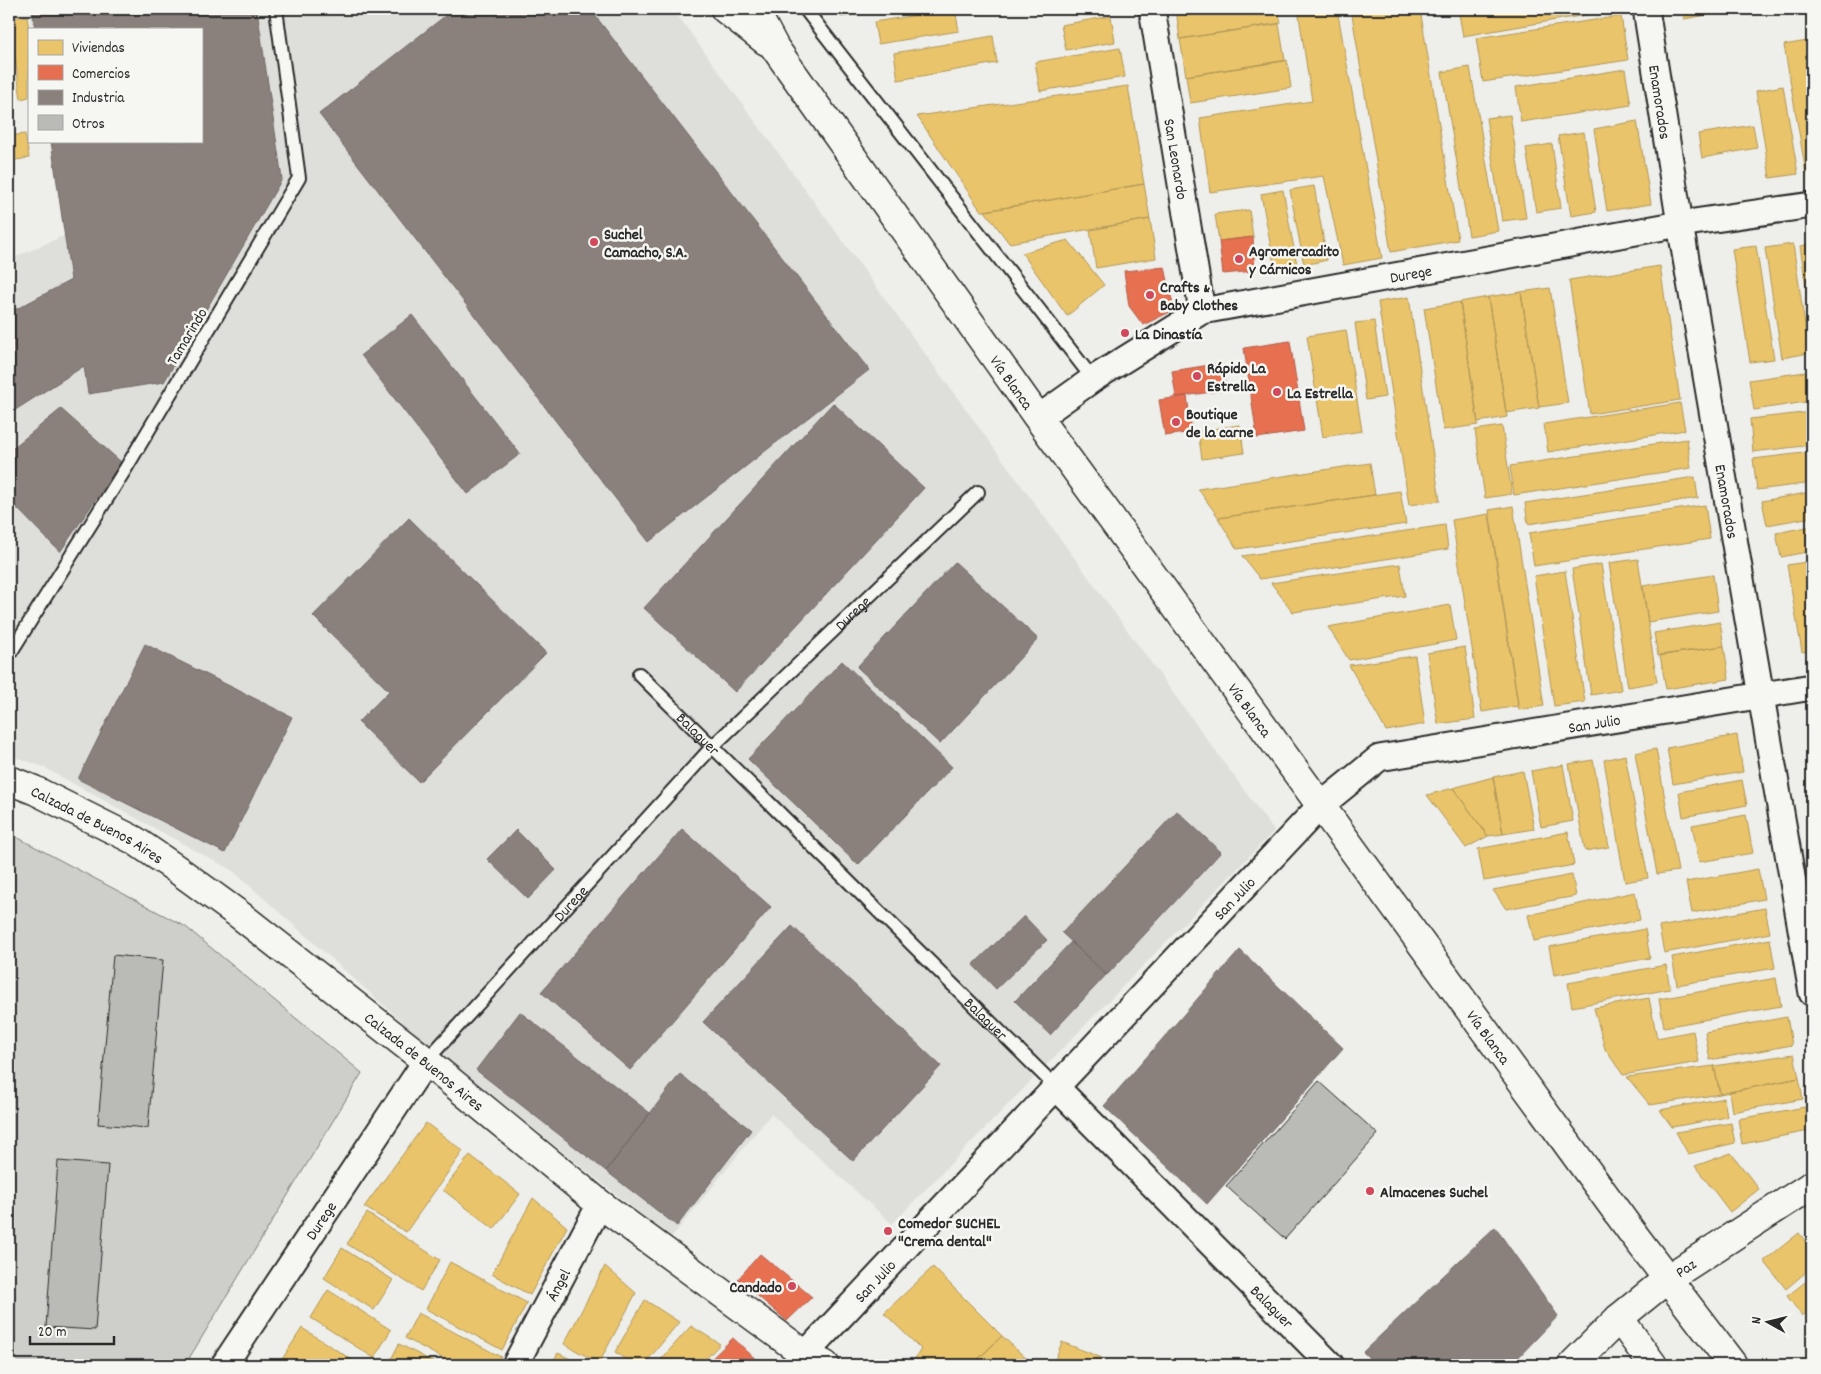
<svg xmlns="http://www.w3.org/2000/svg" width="1821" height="1374" font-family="Dekko,sans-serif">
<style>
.built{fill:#dededb}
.green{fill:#cececa;stroke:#7c7c7a}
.homes{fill:#e9c46a;stroke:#b09657}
.shops{fill:#e76f51;stroke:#af5b46}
.industry{fill:#8a817c;stroke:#6e6764}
.building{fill:#babab7;stroke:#2b2b2b}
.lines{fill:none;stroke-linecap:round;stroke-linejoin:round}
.service-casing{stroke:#2b2b2b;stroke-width:16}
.minor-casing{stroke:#2b2b2b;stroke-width:29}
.tertiary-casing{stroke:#2b2b2b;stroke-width:31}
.primary-casing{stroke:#2b2b2b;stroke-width:31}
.service{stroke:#f6f6f2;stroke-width:12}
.minor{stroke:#f6f6f2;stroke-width:25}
.tertiary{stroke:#f6f6f2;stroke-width:28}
.primary{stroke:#f6f6f2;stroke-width:28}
.poi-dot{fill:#d1495b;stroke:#f6f6f2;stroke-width:2}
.labels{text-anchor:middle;stroke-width:5;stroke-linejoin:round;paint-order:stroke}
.street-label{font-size:16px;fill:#2b2b2b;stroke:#f6f6f2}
.poi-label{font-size:16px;font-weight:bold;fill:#2b2b2b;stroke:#f6f6f2;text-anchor:start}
</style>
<rect width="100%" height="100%" fill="#eeeeea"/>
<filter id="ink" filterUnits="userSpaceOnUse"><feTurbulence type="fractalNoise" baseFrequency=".02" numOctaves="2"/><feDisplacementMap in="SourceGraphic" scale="10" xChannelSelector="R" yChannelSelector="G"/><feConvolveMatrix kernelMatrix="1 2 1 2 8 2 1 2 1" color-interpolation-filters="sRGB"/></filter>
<g filter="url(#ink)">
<path class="built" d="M29,9h644l601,822 -382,393 -121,-110 -100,124 -237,-188 -201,-179 -192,-105 -32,-11v-495l56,-25 -15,-94h151v-112h-169z"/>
<path class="green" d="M9,833l177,94 176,146 -177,292h-176z"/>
<path class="homes" d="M840,9h49l-48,8z
M955,9l4,22 -81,13 -4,-22z
M976,9h34l-33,5z
M1176,9h102l3,14 -101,16z
M1298,9h39l45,249 -39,7 -19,-89 -114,16 -10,-74 112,-17z
M1351,9h69l38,231 -67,12z
M1458,9h163l-158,27z
M1682,9h60l-58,10z
M27,16l2,14v67l-8,2 -12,-81z
M1111,16l4,26 -49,8 -5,-25z
M1621,16l7,44 -145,22 -7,-44z
M1279,24l6,37 -99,15 -6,-37z
M993,36l4,27 -99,17 -4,-27z
M1812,39v31l-5,-29z
M1807,41l5,29v102l-6,1 -22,-128z
M1120,48l5,29 -85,14 -5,-29z
M1287,60l4,28 -101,15 -4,-27z
M1470,67l28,164 -29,5 -27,-164z
M1625,69l6,36 -110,17 -5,-35z
M1128,86l16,98 -159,27h-4l-64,-95z
M1783,86l15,88 -28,4 -14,-87z
M1510,115l16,103 -24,3 -16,-103z
M1637,121l14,83 -44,7 -13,-82z
M1753,125l4,23 -55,10 -4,-24z
M1584,132l12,80 -25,4 -13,-80z
M25,134l4,24 -20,3v-25z
M1552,144l9,64 -25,4 -10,-64z
M1144,184l6,35 -141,24 -24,-32z
M1314,186l13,74 -23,5 -14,-75z
M1283,190l14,75 -22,4 -14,-75z
M1249,210l4,27 -34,4 -4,-27z
M1150,219l6,39 -60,10 -6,-38z
M1068,240l36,45 -37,31 -45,-63z
M1793,244l16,109 -27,5 -17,-110z
M1812,244v82l-12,-80z
M1756,246l18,113 -24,3 -18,-113z
M1660,266l20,134 -90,14 -21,-134z
M1550,288l18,115 -29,4 -18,-115z
M1521,292l18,116 -33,5 -18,-116z
M1409,297l31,204 -31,4 -31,-203z
M1488,297l19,120 -29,5 -18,-120z
M1460,302l18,123 -35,5 -19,-122z
M1374,321l11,76 -19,3 -11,-77z
M1346,330l16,101 -39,6 -16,-101z
M1812,371v30l-58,9 -5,-30z
M1680,403l5,27 -137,22 -4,-28z
M1812,412v33l-59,7 -3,-33z
M1240,425l4,28 -42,6 -4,-28z
M1502,426l10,68 -27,4 -10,-68z
M1687,439l4,29 -177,27 -4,-29z
M1812,452v31l-55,7 -4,-31z
M1370,463l5,32 -156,23 -21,-29z
M1695,477l3,21 -170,26 -3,-21z
M1400,491l6,33 -169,25 -19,-31z
M1812,492v25l-45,8 -5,-24z
M1705,505l5,34 -176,27 -5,-33z
M1513,506l31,200 -25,4 -30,-200z
M1489,514l29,192 -36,6 -30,-192z
M1445,525l3,24 -188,30 -18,-23z
M1812,526v25l-31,6 -5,-24z
M1638,559l19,123 -29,5 -19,-124z
M1812,561v89l-10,2 -15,-87z
M1400,564l5,32 -112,16 -22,-29z
M1601,564l20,126 -30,5 -19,-126z
M1565,571l20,131 -31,4 -20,-130z
M1713,575l5,36 -70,11 -5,-36z
M1450,605l6,35 -107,20 -21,-33z
M1720,622l4,24 -66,10 -4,-23z
M1724,646l5,33 -63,10 -6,-34z
M1465,647l10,72 -37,5 -11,-71z
M1415,656l10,68 -39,7 -37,-66z
M1737,735l6,37 -70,12 -6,-36z
M1656,749l22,122 -21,3 -22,-121z
M1625,755l23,123 -23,4 -21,-122z
M1593,760l16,87 -24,4 -16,-87z
M1563,765l10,56 -32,6 -10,-56z
M1523,771l11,58 -31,5 -10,-57z
M1493,777l10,57 -15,2 -35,-48z
M1742,780l5,25 -64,12 -4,-25z
M1453,788l35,48 -22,12 -39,-53z
M1746,815l7,38 -54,9 -7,-37z
M1568,832l6,33 -90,16 -6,-32z
M1758,869l6,30 -72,14 -6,-31z
M1572,875l4,21 -70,13 -13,-19z
M1635,892l5,28 -106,21 -6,-26z
M1765,908l5,25 -106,20 -5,-26z
M1645,929l5,29 -96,17 -5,-28z
M1770,939l5,29 -98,17 -5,-28z
M1666,965l4,24 -98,18 -4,-24z
M1776,978l5,28 -117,21 -5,-28z
M1649,998l8,40 36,-7 6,31 -76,13 -18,-26 -11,-41z
M1787,1017l5,28 -82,15 -5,-28z
M1794,1054l5,24 -79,16 -6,-28z
M1714,1066l6,28 -70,11 -23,-28z
M1799,1078l4,21 -71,13 -3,-20z
M1724,1098l3,19 -55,10 -12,-17z
M1805,1107l4,24 -67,13 -4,-25z
M426,1123l37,28 -57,81 -42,-25z
M1731,1123l4,20 -47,11 -12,-22z
M1731,1153l28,36 -29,23 -35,-46z
M470,1155l50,39 -26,35 -51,-39z
M533,1198l34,29 -37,68 -38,-21z
M367,1213l73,47 -19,31 -74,-47z
M1799,1233l13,17v17l-26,22 -22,-28z
M342,1248l51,32 -19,30 -50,-32z
M450,1262l77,41 -25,47 -76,-41z
M605,1266l31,27 -37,70 -35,-19z
M933,1267l69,69 -30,29h-61l10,-16 -37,-36z
M1812,1277v32l-10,7 -15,-20z
M328,1290l63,40 -17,28 -63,-40z
M645,1300l34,22 -35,43h-11l-18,-13z
M418,1313l83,44 -4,8h-42l-50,-27z
M691,1326l29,18 -20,21h-44z
M302,1328l58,37h-73l-6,-4z
M1002,1336l27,25 -4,4h-53z
M1062,1342l40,16 -3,7h-46z
M399,1344l40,21h-51z
M558,1353l25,12h-32z"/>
<path class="shops" d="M1253,237l2,34 -32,3 -4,-33z
M1165,267l9,43 -31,15 -14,-19 -5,-35z
M1290,341l14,90 -47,7 -13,-90z
M1222,363l4,27 -50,7 -4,-26z
M1187,396l5,36 -27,4 -6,-36z
M760,1254l52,43 -25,24 -49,-42z
M733,1338l29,27h-57z"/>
<path class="industry" d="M32,9h225l25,170 -118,203 -76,12 -4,-28 -75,48v-101l62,-33 -20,-139h150v-112h-166z
M454,9h136l279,361 -220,172 -330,-428z
M412,315l108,139 -52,40 -107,-139z
M833,403l91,85 -189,204 -91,-84z
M61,409l60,53 -61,90 -51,-52v-49z
M409,518l137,135 -127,129 -61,-60 31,-31 -76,-75z
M955,562l83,77 -98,105 -83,-77z
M145,644l147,73 -67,136 -147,-74z
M842,661l110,106 -94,98 -110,-106z
M1177,811l44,41 -114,123 -45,-42z
M682,829l89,78 -141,163 -89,-78z
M516,830l40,40 -28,29 -41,-40z
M1024,916l23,24 -51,49 -23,-24z
M792,926l149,140 -88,95 -150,-139z
M1071,942l35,33 -56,60 -35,-34z
M1240,950l103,98 -136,156 -103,-98z
M520,1012l130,101 -44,58 -130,-101z
M680,1074l71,56 -74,96 -71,-55z
M1495,1227l63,89 -47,49h-135l-13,-13z"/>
<path class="building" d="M113,955l50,5 -15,168 -50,-4z
M1319,1081l59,53 -93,105 -59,-53z
M58,1161l50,4 -13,165 -49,-3z"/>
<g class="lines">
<defs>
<g id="service">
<path d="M805,9l288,370"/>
<path d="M9,655l117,-187 173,-290 -23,-169"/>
<path id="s1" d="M639,674l417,413"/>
<path id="s2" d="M426,1061l287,-315 265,-254"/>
</g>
<g id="minor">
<path id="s3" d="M1152,9l50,302"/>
<path id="s4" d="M1646,9l34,215 132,769"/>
<path id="s5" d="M1038,418l55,-39 109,-68 478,-87 132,-19"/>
<path id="s6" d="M1056,1087l275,278"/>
<path id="s7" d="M224,1365l202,-304"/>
<path id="s8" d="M515,1365l85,-161"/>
<path id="s9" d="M795,1365l525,-559 59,-48 433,-71"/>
</g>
<g id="tertiary">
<path id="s10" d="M9,780l25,10 100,50 41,28 66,48 185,145 174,143 206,151 19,10"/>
<path d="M1619,1318l34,47"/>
<path id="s11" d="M1572,1365l47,-47 48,-39 145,-94"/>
</g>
<g id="primary">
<path d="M725,9l41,32"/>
<path id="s12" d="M754,9l21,39 263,370 593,813 102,134"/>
</g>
</defs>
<use href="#service" class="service-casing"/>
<use href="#minor" class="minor-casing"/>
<use href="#tertiary" class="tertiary-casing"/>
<use href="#primary" class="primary-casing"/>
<use href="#service" class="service"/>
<use href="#minor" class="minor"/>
<use href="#tertiary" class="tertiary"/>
<use href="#primary" class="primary"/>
</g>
</g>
<g class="poi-dot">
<circle cx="594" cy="242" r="5"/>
<circle cx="1239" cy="259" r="5"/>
<circle cx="1150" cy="295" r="5"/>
<circle cx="1125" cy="333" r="5"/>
<circle cx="1197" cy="376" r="5"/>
<circle cx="1277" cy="392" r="5"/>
<circle cx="1176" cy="422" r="5"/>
<circle cx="1370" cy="1191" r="5"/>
<circle cx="888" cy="1231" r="5"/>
<circle cx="792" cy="1286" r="5"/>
</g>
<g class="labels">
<g class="street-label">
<text dy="6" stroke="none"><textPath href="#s4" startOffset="94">Enamorados</textPath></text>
<text dy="6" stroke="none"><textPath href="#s3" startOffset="152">San Leonardo</textPath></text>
<text dy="6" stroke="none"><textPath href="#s5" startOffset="408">Durege</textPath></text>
<text transform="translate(186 336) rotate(-59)" y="6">Tamarindo</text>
<text dy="6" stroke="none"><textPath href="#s12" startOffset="454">Vía Blanca</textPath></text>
<text dy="6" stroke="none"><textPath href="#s4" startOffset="499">Enamorados</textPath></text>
<text dy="6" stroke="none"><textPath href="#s2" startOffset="619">Durege</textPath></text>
<text dy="6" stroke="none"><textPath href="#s12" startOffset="859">Vía Blanca</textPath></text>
<text dy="6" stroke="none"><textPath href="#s9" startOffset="1061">San Julio</textPath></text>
<text dy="6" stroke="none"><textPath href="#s1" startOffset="84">Balaguer</textPath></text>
<text dy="6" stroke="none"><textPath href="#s10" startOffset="99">Calzada de Buenos Aires</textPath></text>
<text dy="6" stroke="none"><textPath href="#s9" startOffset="641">San Julio</textPath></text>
<text dy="6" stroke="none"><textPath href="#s2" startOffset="214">Durege</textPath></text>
<text dy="6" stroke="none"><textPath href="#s1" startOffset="489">Balaguer</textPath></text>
<text dy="6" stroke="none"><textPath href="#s12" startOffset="1264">Vía Blanca</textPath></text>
<text dy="6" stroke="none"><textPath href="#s10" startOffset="504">Calzada de Buenos Aires</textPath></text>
<text dy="6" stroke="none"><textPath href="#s7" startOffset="174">Durege</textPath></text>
<text dy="6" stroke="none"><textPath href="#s11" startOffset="150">Paz</textPath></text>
<text dy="6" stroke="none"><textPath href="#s9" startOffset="116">San Julio</textPath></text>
<text dy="6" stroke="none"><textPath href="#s8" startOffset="91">Ángel</textPath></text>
<text dy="6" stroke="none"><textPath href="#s6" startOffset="308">Balaguer</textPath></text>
</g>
<g class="poi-label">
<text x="604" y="239">Suchel<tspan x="604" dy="18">Camacho, S.A.</tspan></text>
<text x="1249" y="256">Agromercadito<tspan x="1249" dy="18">y Cárnicos</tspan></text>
<text x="1160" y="292">Crafts &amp;<tspan x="1160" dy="18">Baby Clothes</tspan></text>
<text x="1135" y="339">La Dinastía</text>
<text x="1207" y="373">Rápido La<tspan x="1207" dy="18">Estrella</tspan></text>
<text x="1287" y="398">La Estrella</text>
<text x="1186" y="419">Boutique<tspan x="1186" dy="18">de la carne</tspan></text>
<text x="1380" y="1197">Almacenes Suchel</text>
<text x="898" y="1228">Comedor SUCHEL<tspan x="898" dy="18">"Crema dental"</tspan></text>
<text x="782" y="1292" text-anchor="end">Candado</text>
</g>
</g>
<rect width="1821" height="1374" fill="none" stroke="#f6f6f2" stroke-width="30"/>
<rect x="15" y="15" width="1791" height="1344" fill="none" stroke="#2b2b2b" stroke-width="2" filter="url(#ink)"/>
<rect x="28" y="28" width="175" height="115" fill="#f6f6f2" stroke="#a5a5a2"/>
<rect x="38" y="40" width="25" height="15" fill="#e9c46a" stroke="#a5a5a2"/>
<text x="72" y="52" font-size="15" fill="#2b2b2b">Viviendas</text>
<rect x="38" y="65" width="25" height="15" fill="#e76f51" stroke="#a5a5a2"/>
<text x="72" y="78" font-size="15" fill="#2b2b2b">Comercios</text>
<rect x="38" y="90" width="25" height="15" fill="#8a817c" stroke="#a5a5a2"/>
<text x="72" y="102" font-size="15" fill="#2b2b2b">Industria</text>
<rect x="38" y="115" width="25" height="15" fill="#babab7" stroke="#a5a5a2"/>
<text x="72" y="128" font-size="15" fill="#2b2b2b">Otros</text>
<g transform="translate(1768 1322) rotate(278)" stroke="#f6f6f2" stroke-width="4" paint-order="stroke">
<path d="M0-4L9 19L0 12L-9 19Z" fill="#2b2b2b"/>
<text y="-8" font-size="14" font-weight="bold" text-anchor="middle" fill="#2b2b2b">N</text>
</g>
<path d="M30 1336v8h84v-8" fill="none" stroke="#2b2b2b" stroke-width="2.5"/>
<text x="38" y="1336" font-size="15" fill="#2b2b2b" stroke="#f6f6f2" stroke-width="4" paint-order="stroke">20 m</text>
</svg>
